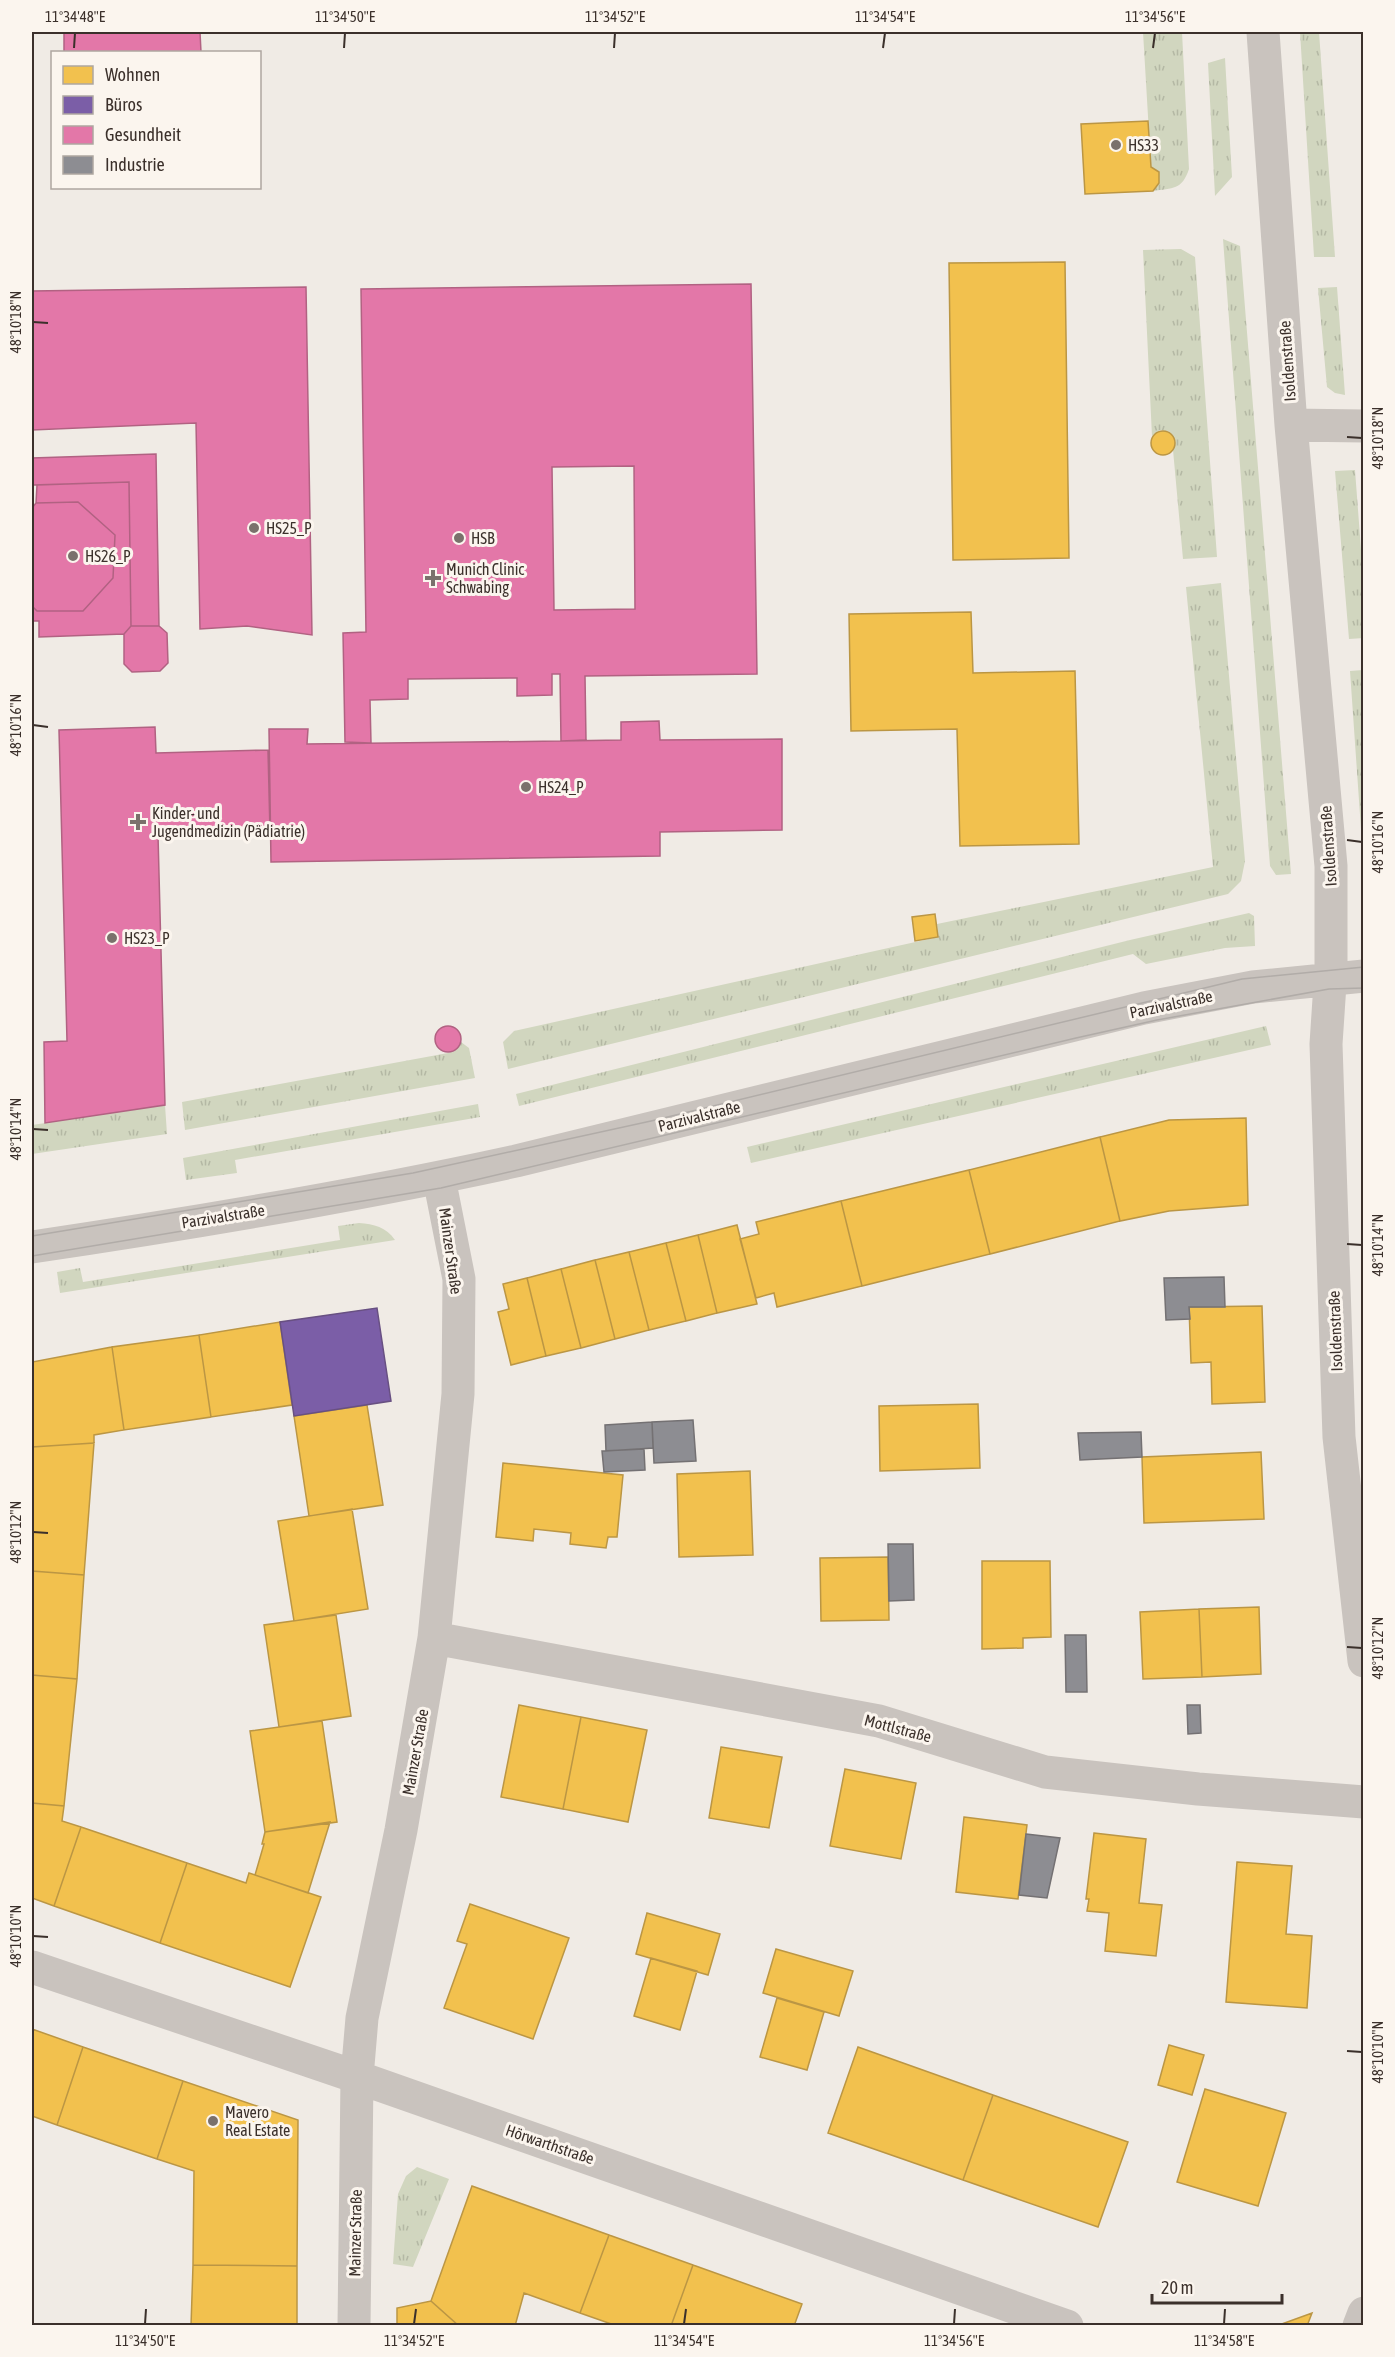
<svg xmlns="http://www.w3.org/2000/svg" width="1395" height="2357" font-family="'Asap Condensed',sans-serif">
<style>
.grass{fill:url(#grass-tufts)}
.homes{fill:#f2c14e;stroke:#bb9644;stroke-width:1.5}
.offices{fill:#7b5ea7;stroke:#685082;stroke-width:1.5}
.health{fill:#e377a8;stroke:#b16282;stroke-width:1.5;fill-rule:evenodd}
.industry{fill:#8d8d92;stroke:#747173;stroke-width:1.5}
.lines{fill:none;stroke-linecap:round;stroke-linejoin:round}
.minor{stroke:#c9c3be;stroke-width:33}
.tram{stroke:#b1aca8;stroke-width:1.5}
.ticks{fill:none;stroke:#3b302b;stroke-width:2}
.poi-dot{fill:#7a716c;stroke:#fbf5ee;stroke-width:2}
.labels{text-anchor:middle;stroke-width:6;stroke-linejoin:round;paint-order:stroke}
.poi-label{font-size:16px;fill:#3b302b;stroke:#fbf5ee;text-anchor:start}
.street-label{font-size:16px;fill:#3b302b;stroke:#fbf5ee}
.neatline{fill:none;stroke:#3b302b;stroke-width:2}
.ticks-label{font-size:15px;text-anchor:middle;fill:#3b302b}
</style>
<defs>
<pattern id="grass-tufts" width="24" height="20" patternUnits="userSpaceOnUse" patternTransform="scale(1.5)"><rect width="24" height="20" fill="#d1d6bf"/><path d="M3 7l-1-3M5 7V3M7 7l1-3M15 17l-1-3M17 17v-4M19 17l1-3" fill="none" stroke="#b4b8a4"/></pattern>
</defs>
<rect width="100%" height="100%" fill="#f0ebe5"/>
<path class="grass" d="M1143,32h39l7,137c-7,21 -16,19 -36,22l6,-8v-10l-8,-6z
M1300,32h19l16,225h-21z
M1225,58l7,119 -17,19 -7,-133z
M1223,239l17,7 51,628 -15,1 -6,-9z
M1181,249l14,8 22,300 -34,2 -10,-109 2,-10 -5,-8 -10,-2 -8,6 -9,-186z
M1337,287l8,108 -10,-2 -8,-6 -9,-99z
M1355,470l8,106 1,62 -15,1 -14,-168z
M1221,583l24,278 -4,20 -13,13 -720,175 -5,-27 11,-11 424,-94 -1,-13 276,-57 -27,-280z
M1363,670h1l-1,188 -13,-187z
M1249,913l5,3 1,30 -30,2 -79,16 -13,-10 -614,152 -3,-12 614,-154z
M1266,1026l5,19 -520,118 -4,-16z
M461,1042l8,6 6,30 -290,52 -3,-28 266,-49 8,-4z
M478,1104l2,13 -245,43 2,13 -51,7 -3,-22z
M165,1105l2,29 -135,20v-29z
M359,1223c15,1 27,4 36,17l-335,53 -3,-21 23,-4 3,14 257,-42 -2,-14z
M417,2167l32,12 -36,88 -20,-3 5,-70 8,-18z"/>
<path class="homes" d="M1148,121l3,46 8,5v11l-6,8 -68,3 -4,-70z
M1065,262l4,296 -116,2 -4,-297z
M1151 443a12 12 0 1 1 24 0a12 12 0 1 1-24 0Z
M971,612l2,61 102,-2 4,173 -119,2 -3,-117 -106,2 -2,-117z
M935,914l3,23 -23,4 -3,-24z
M1246,1118l2,87 -79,6 -49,10 -20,-84 69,-17z
M1100,1137l20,84 -130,33 -21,-84z
M969,1170l21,84 -128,32 -21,-85z
M841,1201l21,85 -85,21 -3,-14 -18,5 -16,-59 19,-5 -3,-12z
M737,1225l20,79 -40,9 -19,-78z
M698,1235l19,78 -31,8 -20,-78z
M666,1243l20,78 -37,9 -20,-78z
M629,1252l20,78 -34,9 -20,-79z
M595,1260l20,79 -34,9 -20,-79z
M561,1269l20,79 -35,8 -19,-78z
M527,1278l19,78 -35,9 -13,-53 11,-3 -6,-25z
M1262,1306l3,96 -53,2 -1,-42 -20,1 -2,-56z
M280,1322l12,83 -81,12 -12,-82z
M199,1335l12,82 -87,13 -12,-83z
M112,1347l12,83 -30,5v8l-62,4v-85z
M978,1404l2,64 -100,3 -1,-65z
M367,1405l16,100 -74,11 -15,-100z
M94,1443l-10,132 -52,-4v-124z
M1261,1452l3,67 -120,4 -2,-66z
M503,1463l120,12 -6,62h-9l-2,11 -36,-4 1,-11 -37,-4 -1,12 -37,-4z
M750,1471l3,84 -74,2 -2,-83z
M352,1509l16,100 -74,12 -16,-100z
M888,1557l1,63 -68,1 -1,-63z
M982,1561h68l1,76 -28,1v10l-41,1z
M32,1571l52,4 -7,104 -45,-4z
M1259,1607l2,67 -59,3 -3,-68z
M1199,1609l3,68 -59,2 -3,-67z
M336,1615l15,101 -72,11 -15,-102z
M32,1675l45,4 -13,127 -32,-3z
M519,1705l62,12 -18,92 -62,-12z
M581,1717l66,13 -19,92 -65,-13z
M322,1721l15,101 -72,10 -15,-101z
M721,1747l61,10 -13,71 -60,-10z
M845,1769l71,14 -15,76 -71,-13z
M32,1803l32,3 -2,15 19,6 -27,79 -22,-8z
M964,1817l63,8 -9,74 -62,-7z
M330,1822l-22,71 -53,-18 9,-31h-2l3,-12z
M81,1827l106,36 -27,80 -106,-37z
M1094,1833l52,6 -7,64 23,2 -6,51 -51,-5 4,-38 -22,-2 2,-12h-3z
M1237,1862l55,4 -6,68 26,2 -5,72 -81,-6z
M187,1863l59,20 3,-10 72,24 -31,90 -130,-44z
M470,1904l99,34 -36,101 -89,-31 23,-64 -10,-3z
M647,1913l73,21 -12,41 -72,-21z
M776,1949l77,22 -14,45 -76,-23z
M651,1958l46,13 -17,59 -46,-14z
M777,1998l47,14 -17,58 -47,-13z
M32,2029l51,18 -26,78 -25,-9z
M1169,2045l35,10 -12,40 -34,-10z
M83,2047l100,34 -26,78 -100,-34z
M858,2047l135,48 -30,85 -135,-47z
M183,2081l115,39 -1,146 -104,-1 1,-94 -37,-12z
M1205,2089l81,24 -28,93 -81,-24z
M993,2095l135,47 -30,85 -135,-47z
M472,2186l137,49 -29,78 -56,-20 -9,33h-56l-28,-25z
M609,2235l84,30 -22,61h-54l-37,-13z
M193,2265l104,1v60h-106z
M693,2265l109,39 -8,22h-123z
M431,2301l28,25h-62v-18z
M1312,2313l-5,13 -28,-1z"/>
<path class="offices" d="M377,1308l14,93 -97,15 -14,-94z"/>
<path class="health" d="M64,32h136l1,20h-137z
M751,284l6,390 -172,2 1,64 -25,1 -1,-67h-8v21l-35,1v-18l-109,1v20l-38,1 1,43 -26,-1 -2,-109 23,-1 -5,-343zM634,466l1,143 -81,1 -2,-143z
M306,287l6,348 -65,-9 -47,3 -4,-206 -164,7v-139z
M156,454l3,172h-28l-2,-144 -97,3v-27z
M129,482l2,144 -7,8 -85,3v-16h-7v-15l5,5h46l30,-33 2,-43 -37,-33 -42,1 1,-18z
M78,502l37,33 -2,43 -30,33h-46l-5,-5v-98l4,-5z
M131,626h28l8,7 1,30 -8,8 -28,1 -8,-8v-30z
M659,721l1,19 122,-1v91l-122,2v24l-389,6 -2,-133h39l-1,15 254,-3 60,-1v-18z
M155,727l1,26 112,-3 2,82 -112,3 7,270 -120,18 -1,-81 23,-1 -8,-311z
M435 1039a13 13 0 1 1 26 0a13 13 0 1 1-26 0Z"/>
<path class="industry" d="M1224,1277l1,30h-36l1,12 -24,1 -2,-42z
M693,1420l3,41 -42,2 -2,-41z
M652,1422l1,26 -47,3 -1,-26z
M1141,1432l1,25 -62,3 -2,-27z
M644,1449l1,21 -41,2 -2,-21z
M888,1544h25l1,56 -25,1z
M1065,1635h21l1,57h-21z
M1187,1705h13l1,28 -13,1z
M1026,1834l34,4 -13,60 -28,-3z"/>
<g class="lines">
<path class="minor" d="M1263,32l28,393 40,441v103l-5,75 13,393 25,224
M1291,425l73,1
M32,1247c162,-24 324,-51 484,-86l628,-153 109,-21 111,-11
M434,1638l445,83 166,51 153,17 166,13
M32,1967l325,110 710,249
M354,2326l3,-249 5,-59 39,-188 33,-192 24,-244 1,-115 -20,-101
M1359,2326l5,-13"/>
<path class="tram" d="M32,1236l381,-63 238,-52 591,-142 122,-12
M32,1256l409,-68 635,-150 81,-18 172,-31 35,-1"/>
</g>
<path class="ticks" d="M74,48l1,-15M344,48l1,-15M614,48l1,-15M883,48l2,-15M1153,48l2,-15M33,322l15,1M1347,437l15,1M33,725l15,2M1347,840l15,2M33,1129l15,1M1347,1244l15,1M33,1532l15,1M1347,1647l15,1M33,1936l15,1M1347,2051l15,1M145,2324l1,-15M414,2324l2,-15M684,2324l2,-15M954,2324l1,-15M1224,2324l1,-15"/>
<g class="poi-dot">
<circle cx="1116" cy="145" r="6"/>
<circle cx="254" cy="528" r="6"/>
<circle cx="459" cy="538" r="6"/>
<circle cx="73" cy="556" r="6"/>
<path d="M430 569h6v6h6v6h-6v6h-6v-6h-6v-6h6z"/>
<circle cx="526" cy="787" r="6"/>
<path d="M135 813h6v6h6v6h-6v6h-6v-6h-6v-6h6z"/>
<circle cx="112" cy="938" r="6"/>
<circle cx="213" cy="2121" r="6"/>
</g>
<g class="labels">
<g class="poi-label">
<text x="1128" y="151">HS33</text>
<text x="266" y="534">HS25_P</text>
<text x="471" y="544">HSB</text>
<text x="85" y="562">HS26_P</text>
<text x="446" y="575">Munich Clinic<tspan x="446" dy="18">Schwabing</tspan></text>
<text x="538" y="793">HS24_P</text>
<text x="152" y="819">Kinder- und<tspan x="152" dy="18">Jugendmedizin (Pädiatrie)</tspan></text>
<text x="124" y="944">HS23_P</text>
<text x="225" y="2118">Mavero<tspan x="225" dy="18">Real Estate</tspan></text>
</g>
<g class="street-label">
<text transform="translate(1287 361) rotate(-94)" y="6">Isoldenstraße</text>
<text transform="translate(1328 846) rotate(-94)" y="6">Isoldenstraße</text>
<text transform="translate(1171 1004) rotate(-12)" y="6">Parzivalstraße</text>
<text transform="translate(699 1116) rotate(-14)" y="6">Parzivalstraße</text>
<text transform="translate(223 1216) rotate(-9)" y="6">Parzivalstraße</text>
<text transform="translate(451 1251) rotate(82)" y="6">Mainzer Straße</text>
<text transform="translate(1335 1331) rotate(-92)" y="6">Isoldenstraße</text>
<text transform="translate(898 1728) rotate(15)" y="6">Mottlstraße</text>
<text transform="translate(415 1752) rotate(-80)" y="6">Mainzer Straße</text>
<text transform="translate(550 2144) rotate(19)" y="6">Hörwarthstraße</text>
<text transform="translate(355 2233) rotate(-89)" y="6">Mainzer Straße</text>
</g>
</g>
<rect width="1395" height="2357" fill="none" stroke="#fbf5ee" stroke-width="66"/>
<rect x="51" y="51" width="210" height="138" fill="#fbf5ee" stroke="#aea6a0" stroke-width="1.5"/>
<rect x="63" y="66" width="30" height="18" fill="#f2c14e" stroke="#aea6a0" stroke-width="1.5"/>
<text x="105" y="81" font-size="18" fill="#3b302b">Wohnen</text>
<rect x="63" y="96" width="30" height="18" fill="#7b5ea7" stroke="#aea6a0" stroke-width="1.5"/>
<text x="105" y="111" font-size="18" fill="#3b302b">Büros</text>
<rect x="63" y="126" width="30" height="18" fill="#e377a8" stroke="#aea6a0" stroke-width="1.5"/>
<text x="105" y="141" font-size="18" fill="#3b302b">Gesundheit</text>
<rect x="63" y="156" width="30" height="18" fill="#8d8d92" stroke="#aea6a0" stroke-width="1.5"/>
<text x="105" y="171" font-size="18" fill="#3b302b">Industrie</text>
<path d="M1152 2294v9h130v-9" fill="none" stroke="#3b302b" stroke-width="3"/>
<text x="1161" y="2294" font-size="18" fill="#3b302b" stroke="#fbf5ee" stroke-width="4.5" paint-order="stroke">20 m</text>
<rect x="33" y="33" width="1329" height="2291" class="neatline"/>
<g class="ticks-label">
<text x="75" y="22">11°34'48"E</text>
<text x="345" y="22">11°34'50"E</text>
<text x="615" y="22">11°34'52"E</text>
<text x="885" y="22">11°34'54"E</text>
<text x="1155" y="22">11°34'56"E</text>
<text transform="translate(16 322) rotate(-90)" y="5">48°10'18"N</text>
<text transform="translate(1378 438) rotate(-90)" y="5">48°10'18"N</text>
<text transform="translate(16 725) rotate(-90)" y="5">48°10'16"N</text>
<text transform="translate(1378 842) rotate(-90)" y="5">48°10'16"N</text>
<text transform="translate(16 1129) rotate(-90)" y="5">48°10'14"N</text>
<text transform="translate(1378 1245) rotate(-90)" y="5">48°10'14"N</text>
<text transform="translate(16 1532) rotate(-90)" y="5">48°10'12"N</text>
<text transform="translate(1378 1648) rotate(-90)" y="5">48°10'12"N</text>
<text transform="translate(16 1936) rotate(-90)" y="5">48°10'10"N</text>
<text transform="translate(1378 2052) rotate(-90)" y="5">48°10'10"N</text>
<text x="145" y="2346">11°34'50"E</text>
<text x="414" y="2346">11°34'52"E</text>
<text x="684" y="2346">11°34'54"E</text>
<text x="954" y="2346">11°34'56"E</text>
<text x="1224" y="2346">11°34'58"E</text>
</g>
</svg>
